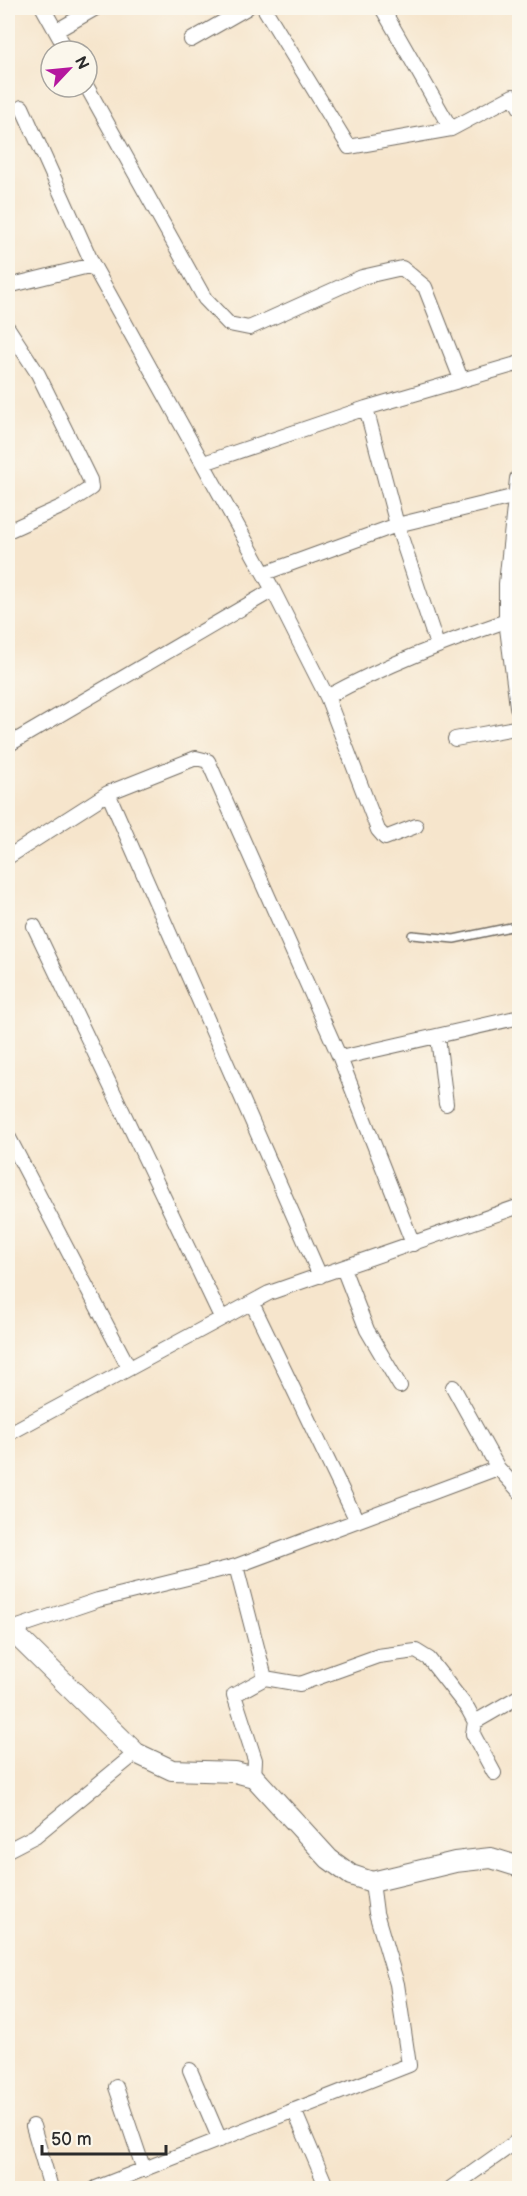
<svg xmlns="http://www.w3.org/2000/svg" width="527" height="2196" font-family="'Balsamiq Sans',sans-serif">
<style>
.lines{fill:none;stroke-linecap:round;stroke-linejoin:round}
.lane-casing{stroke:#726c63;stroke-width:10}
.street-casing{stroke:#726c63;stroke-width:16}
.secondary-casing{stroke:#726c63;stroke-width:22}
.lane{stroke:#fff;stroke-width:7}
.street{stroke:#fff;stroke-width:14}
.secondary{stroke:#fff;stroke-width:20}
</style>
<rect width="100%" height="100%" fill="#fbf7ec"/>
<filter id="ink" filterUnits="userSpaceOnUse"><feTurbulence type="fractalNoise" baseFrequency=".0167" numOctaves="2"/><feDisplacementMap in="SourceGraphic" scale="12" xChannelSelector="R" yChannelSelector="G"/><feConvolveMatrix kernelMatrix="1 2 1 2 8 2 1 2 1" color-interpolation-filters="sRGB"/></filter>
<filter id="wash" filterUnits="userSpaceOnUse"><feTurbulence type="fractalNoise" baseFrequency=".008" numOctaves="4" result="noise"/><feDisplacementMap in="SourceGraphic" scale="24" xChannelSelector="R" yChannelSelector="G"/><feGaussianBlur stdDeviation="1.35" result="paint"/><feColorMatrix in="noise" values="0 0 0 0 0 0 0 0 0 0 0 0 0 0 0 0 0 1.4 0 .05"/><feComposite in="paint" operator="in"/></filter>
<g filter="url(#wash)">
<rect width="100%" height="100%" fill="#f6e5cc"/>
</g>
<g filter="url(#ink)">
<g class="lines">
<defs>
<path id="lane" d="M412,935l42,4 66,-14"/>
<path id="street" d="M43,8l24,43
M264,8l85,139 102,-18
M382,8l69,121 62,-33 7,12
M56,31l40,-23
M191,40l56,-32
M87,87l118,212 24,25 20,4 113,-51 40,-9 23,19 36,92
M22,107l71,158
M8,286l85,-21 180,325 -265,155
M8,328l30,46 52,106 1,8 -28,18 -55,25
M366,408l31,117 40,120
M204,463l162,-55 154,-45
M265,573l132,-48 119,-29
M273,590l54,107c58,-32 119,-55 182,-77
M327,697l51,133 7,8 31,-12
M455,739l65,-12
M108,793l88,-35 12,3 132,297 73,186
M8,857l100,-64 212,483
M34,926l187,391
M438,1037l8,67
M340,1058l180,-41
M8,1136l121,232
M343,1268l24,62 33,56
M252,1303l105,218
M453,1387l45,81
M8,1434l261,-141 251,-87
M236,1566l29,112 -31,17 21,65 -1,17
M12,1629l86,-29 138,-34 262,-98 22,24
M265,1678l35,6 78,-28 38,-5 13,8 39,50 7,13 -2,12 21,39
M475,1722l45,-26
M8,1850l27,-14 101,-83
M190,2070l30,70
M116,2087l28,83
M294,2110l33,78
M33,2126l18,62
M96,2188l313,-123 -12,-81 -21,-71 -4,-31
M451,2188l69,-49"/>
<path id="secondary" d="M520,479l-11,105v36l11,86
M8,1627l128,126 36,17 63,2 19,5 75,82 22,16 21,7 83,-20 36,-4 29,9"/>
</defs>
<use href="#lane" class="lane-casing"/>
<use href="#street" class="street-casing"/>
<use href="#secondary" class="secondary-casing"/>
<use href="#lane" class="lane"/>
<use href="#street" class="street"/>
<use href="#secondary" class="secondary"/>
</g>
</g>
<rect width="527" height="2196" fill="none" stroke="#fbf7ec" stroke-width="30"/>
<g transform="translate(69 69) rotate(64)"><circle r="28" fill="#fbf7ec" stroke="#a8a59f" stroke-width="1.5"/>
<path d="M0-4.5L10 22L0 15L-10 22Z" fill="#b5179e"/>
<text y="-9" font-size="16" font-weight="bold" text-anchor="middle" fill="#2b2b2b">N</text>
</g>
<path d="M42 2145v9h124v-9" fill="none" stroke="#2b2b2b" stroke-width="3"/>
<text x="51" y="2145" font-size="18" fill="#2b2b2b" stroke="#fbf7ec" stroke-width="4.5" paint-order="stroke">50 m</text>
</svg>
